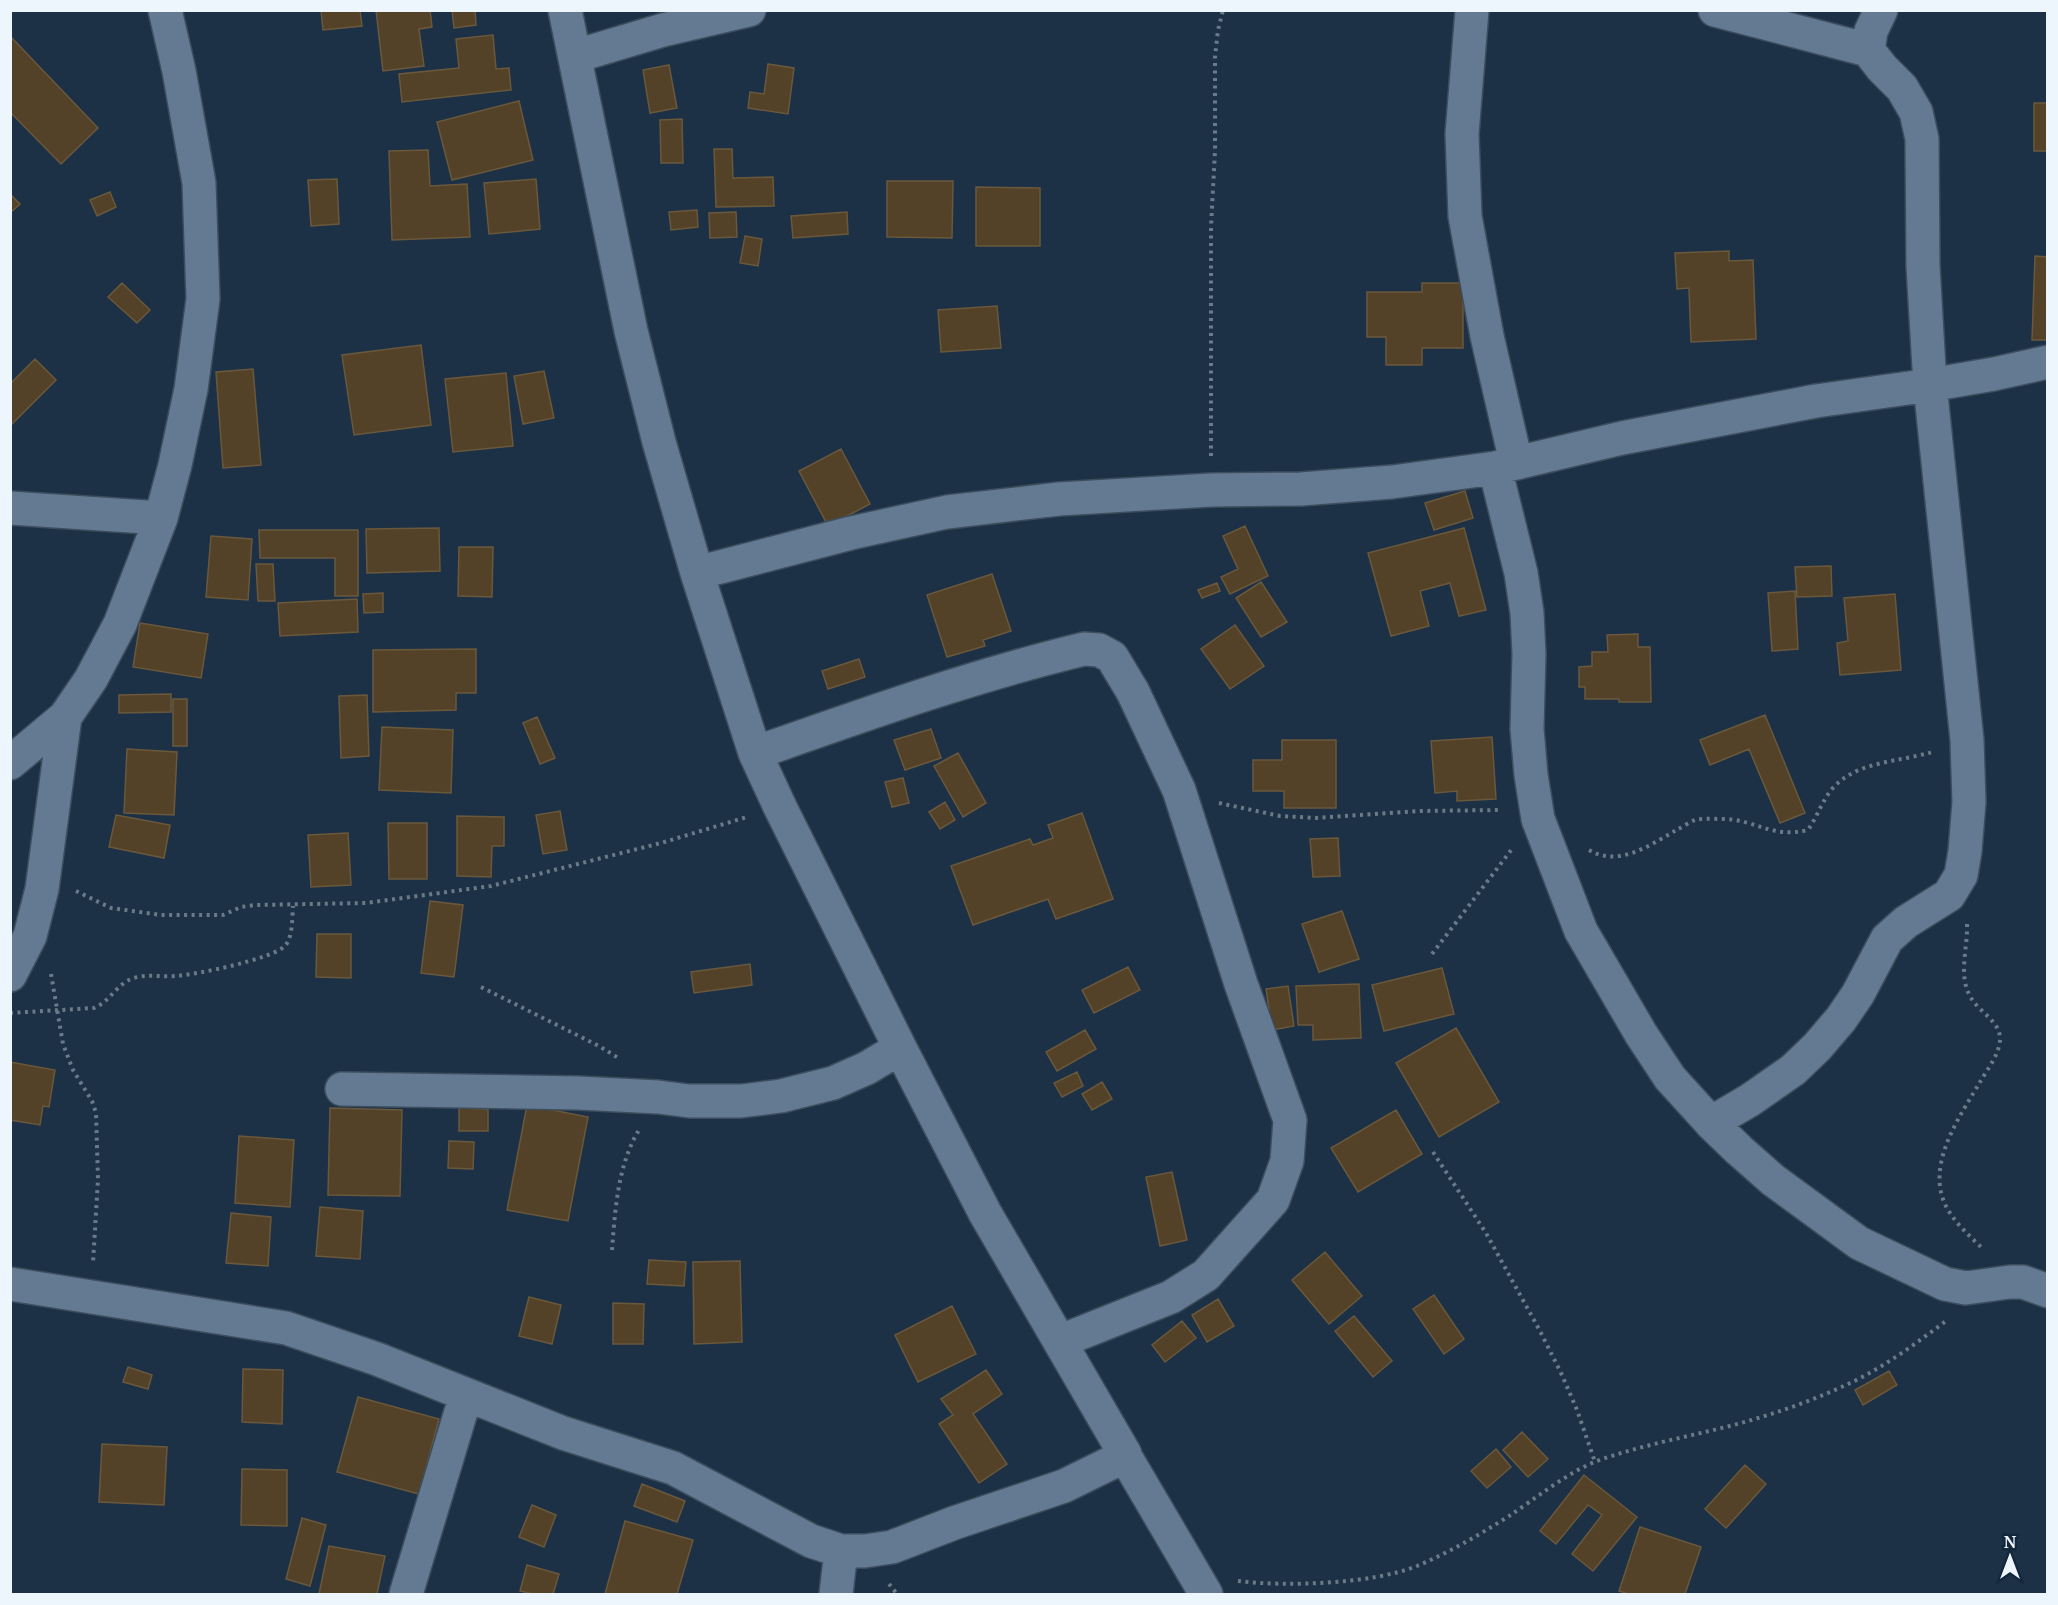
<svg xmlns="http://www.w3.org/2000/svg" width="2058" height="1605" font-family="'Noto Serif',serif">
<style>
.building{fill:#534228;stroke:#6a583d;stroke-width:1.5}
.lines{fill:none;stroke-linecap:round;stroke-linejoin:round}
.minor-casing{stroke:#3c4d5d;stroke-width:36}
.path{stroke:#6a7a89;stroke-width:4;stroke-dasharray:3 4.5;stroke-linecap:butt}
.minor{stroke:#637a92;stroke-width:33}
</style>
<rect width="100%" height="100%" fill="#1c3145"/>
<path class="building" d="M321,10h39l2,16 -39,4z
M376,10h54l2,17 -13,2 5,37 -41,5z
M452,10h23l1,15 -22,3z
M493,35l3,34 13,-1 2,22 -109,12 -3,-28 60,-6 -3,-29z
M10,36l88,92 -37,36 -51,-52z
M768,64l26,4 -6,46 -40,-6 2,-16 14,2z
M669,65l8,43 -27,5 -7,-43z
M519,101l14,59 -81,20 -15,-58z
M2034,103h14v48h-14z
M682,119l1,44h-22l-1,-43z
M714,149h18l1,29 40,-1 1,29 -58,1z
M428,150l2,36 37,-2 3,53 -78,3 -3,-89z
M337,179l2,45 -28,2 -3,-46z
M536,179l4,50 -51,5 -5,-51z
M887,181h66l-1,57 -65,-1z
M976,187l64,1v58h-64z
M110,192l6,15 -19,9 -7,-16z
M10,194l10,10 -10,9z
M697,210l1,17 -27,3 -2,-18z
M736,212l1,25 -27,1 -1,-25z
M847,212l1,22 -55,4 -2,-22z
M745,236l17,3 -4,27 -18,-3z
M1729,251v10l24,-1 3,79 -65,3 -2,-54 -12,1 -2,-36z
M2035,256l13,1v83h-16z
M122,283l28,27 -13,13 -29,-26z
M1422,283h41v65h-41v17h-36v-28h-19v-45h55z
M997,306l4,42 -60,4 -3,-42z
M421,345l10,80 -77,10 -12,-80z
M35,359l21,21 -46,46v-42z
M253,369l8,96 -38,3 -7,-96z
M544,371l10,47 -31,6 -9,-48z
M506,373l7,73 -60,6 -8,-73z
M841,449l29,55 -42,22 -29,-55z
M1465,491l8,27 -39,12 -9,-27z
M1245,526l23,50 -38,18 -9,-17 17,-8 -15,-33z
M439,528l1,43 -73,2 -1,-44z
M1464,528l22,82 -27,6 -9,-33 -30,8 9,35 -38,10 -23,-83z
M259,530h99v66h-23v-38h-75z
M211,536l41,3 -4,61 -42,-3z
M459,547h34l-1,50 -34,-1z
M256,564h17l2,37h-17z
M1831,566l1,30 -35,1 -2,-30z
M992,574l19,57 -28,9 2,6 -38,11 -20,-62z
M1261,582l26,40 -26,15 -25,-39z
M1217,583l3,8 -18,7 -4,-8z
M1795,591l3,58 -26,2 -4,-58z
M383,593v19l-19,1 -1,-19z
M1895,594l6,76 -61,5 -3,-32 11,-2 -4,-43z
M357,599l1,33 -78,4 -2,-33z
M140,623l68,11 -7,44 -68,-11z
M1235,625l29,41 -34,23 -29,-40z
M1638,634v13h12l1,55h-32v-3h-34v-12h-6v-20l13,-1v-14h16l-1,-17z
M476,649v44h-20v17l-83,2v-62z
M859,659l6,18 -37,12 -6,-18z
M171,694v18l-52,1v-18z
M367,695l2,61 -28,2 -2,-62z
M173,699h14v47h-14z
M1765,715l40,98 -25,10 -31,-74 -39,16 -10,-25z
M537,717l18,41 -15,6 -17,-41z
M382,727l71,3 -2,63 -72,-3z
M931,729l10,29 -36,12 -11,-30z
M1492,737l4,62 -39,2v-10l-22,2 -4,-52z
M1282,740h54v68h-52v-17h-31v-31h29z
M127,749l50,3 -3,63 -50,-2z
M958,753l28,50 -23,14 -29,-51z
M903,778l6,25 -17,4 -7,-25z
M945,802l10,18 -15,9 -11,-17z
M560,811l7,39 -24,4 -7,-39z
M1082,813l31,86 -57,20 -8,-20 -75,26 -22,-59 79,-27 3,6 20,-7 -5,-13z
M116,815l54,10 -6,33 -55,-11z
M457,816l47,1v29h-12l-1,31 -34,-1z
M388,823h39v56h-38z
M348,833l3,52 -40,2 -3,-52z
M1338,838l2,38 -27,1 -3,-38z
M430,901l33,4 -9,72 -33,-4z
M1342,911l17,48 -40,13 -17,-48z
M317,934h34v44l-35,-1z
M750,964l2,21 -58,8 -3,-21z
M1128,967l12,23 -46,23 -12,-23z
M1442,968l12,46 -70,17 -12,-46z
M1359,984l2,54 -48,2v-15h-15l-2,-39z
M1288,986l6,40 -22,4 -6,-41z
M1456,1028l43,74 -60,35 -43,-74z
M1085,1030l11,19 -39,22 -11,-19z
M10,1062l45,8 -6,37 -6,-1 -3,19 -30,-5z
M1077,1072l6,14 -21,11 -8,-14z
M1102,1082l10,17 -20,11 -10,-16z
M527,1105l61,12 -20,104 -61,-11z
M330,1108l72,2 -2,86 -72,-1z
M459,1108l29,1v22h-29z
M1396,1110l26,44 -64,38 -27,-44z
M239,1136l55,4 -4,67 -55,-4z
M449,1141l25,1 -1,27 -25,-1z
M1172,1172l15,68 -27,6 -14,-69z
M320,1207l43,4 -3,48 -44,-3z
M231,1213l40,4 -3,49 -42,-3z
M1325,1252l37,44 -33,28 -37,-44z
M649,1260l37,2 -2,24 -37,-2z
M740,1261l2,81 -48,2 -1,-82z
M1434,1295l30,44 -20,15 -31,-45z
M529,1297l32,8 -9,39 -33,-8z
M1218,1299l16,27 -27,16 -15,-27z
M613,1303l31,1 -1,40h-30z
M952,1306l24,48 -58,28 -23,-47z
M1354,1316l38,45 -19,16 -38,-46z
M1182,1321l14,17 -31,24 -13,-17z
M128,1367l24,8 -4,14 -25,-7z
M243,1369l40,1 -1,54 -40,-2z
M986,1370l16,24 -29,20 34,50 -28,19 -40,-59 14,-9 -12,-16z
M1889,1371l8,14 -34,20 -8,-15z
M358,1397l81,22 -20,75 -82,-22z
M1522,1432l26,27 -20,18 -25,-27z
M102,1444l65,3 -3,58 -65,-3z
M1496,1449l15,18 -24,21 -16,-17z
M1745,1465l21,19 -40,44 -21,-19z
M242,1469l45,1v56l-46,-1z
M1584,1475l53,42 -44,54 -21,-17 30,-39 -14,-10 -32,39 -16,-13z
M642,1484l43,17 -8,21 -43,-16z
M532,1505l24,10 -12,32 -25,-10z
M302,1518l24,7 -16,61 -24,-7z
M625,1521l68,19 -16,54h-72z
M1640,1527l61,20 -16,47h-57l-9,-3z
M329,1546l56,10 -8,38h-58z
M527,1565l32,9 -6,20h-20l-13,-3z"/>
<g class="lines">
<defs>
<path id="minor" d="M565,10l66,321 28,111 38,131 58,180 25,54 120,241 85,165 140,241v2l81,138
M1472,10l-10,124 3,82 22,120 29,126
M1715,10l153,40
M576,56l87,-26 86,-20
M1495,468l26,105 6,40 2,41 -2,75 4,46 7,44 43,112 60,103 29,44 41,45 28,27 34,30 86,63 86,41 21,4 44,-6h13l25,9
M10,508l151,10
M697,573l154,-40 96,-21 112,-13 152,-9 90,-1 91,-7 103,-14 127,-30 194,-37 114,-16 64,-11 54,-12
M755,753c108,-38 217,-77 329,-104l15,1 13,7 21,35 46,98 62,194 49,136 -3,41 -14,39 -67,75 -35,22 -110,44
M10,763l55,-46 26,-38 29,-55 41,-106 14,-53 16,-76 12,-90 -4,-116 -20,-112 -14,-61
M10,975l20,-39 12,-47 23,-172
M342,1089l236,4 80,4 31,4h52l40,-5 52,-13 34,-15 33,-20
M1711,1123l39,-23 43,-30 24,-23 24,-28 17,-25 29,-55 19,-17 43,-27 12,-20 4,-24 4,-49 -2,-62 -37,-355 -7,-119 -1,-127 -6,-27 -14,-24 -20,-20 -14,-18 3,-19 10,-21
M10,1284l276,44 91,31 186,74 110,35 138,73 30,10h24l27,-4 62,-24 110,-37 61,-30
M406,1594l60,-199
M836,1594l5,-43"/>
</defs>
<use href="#minor" class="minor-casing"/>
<path class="path" d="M1211,456v-229l4,-76v-94l3,-27 5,-20
M1219,803l61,13 36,2 102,-7 83,-1
M1589,850c30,18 63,-6 89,-21 5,-2 11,-7 17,-9 7,-2 19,-1 27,-1 34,0 49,20 86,11 9,-13 14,-29 24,-41 24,-28 67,-27 100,-37
M76,891l35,17 50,7h62l18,-8 14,-2 111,-2 125,-17 170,-43 86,-26
M1967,924c1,23 -9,51 3,72 8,16 31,25 30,44 -1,15 -13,30 -20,42 -21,36 -59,88 -30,131 9,14 22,25 34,37
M1432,954l80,-105
M51,974l12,70 10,26 19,31 4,12 2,66 -5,84
M481,987l118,59 21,13
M10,1013l84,-5c17,-7 23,-25 40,-30 13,-4 27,-1 41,-2 20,-1 97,-17 110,-30 8,-9 7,-28 8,-40
M1433,1152l53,81 54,98 22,44 15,35 18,52
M612,1250c3,-40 6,-86 27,-120
M1238,1581c49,6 134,3 179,-15 33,-14 62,-31 92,-50 26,-17 59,-44 88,-55 47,-17 96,-25 144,-38 36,-10 73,-23 107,-39 35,-16 67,-40 98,-63
M889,1584l8,10"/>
<use href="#minor" class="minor"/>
</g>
<rect width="2058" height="1605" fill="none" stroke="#edf5fd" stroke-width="24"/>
<g transform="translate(2010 1557)" stroke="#12273b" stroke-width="4.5" paint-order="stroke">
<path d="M0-4.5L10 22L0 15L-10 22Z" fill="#edf5fd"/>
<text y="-9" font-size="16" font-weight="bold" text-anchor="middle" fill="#edf5fd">N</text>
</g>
</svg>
